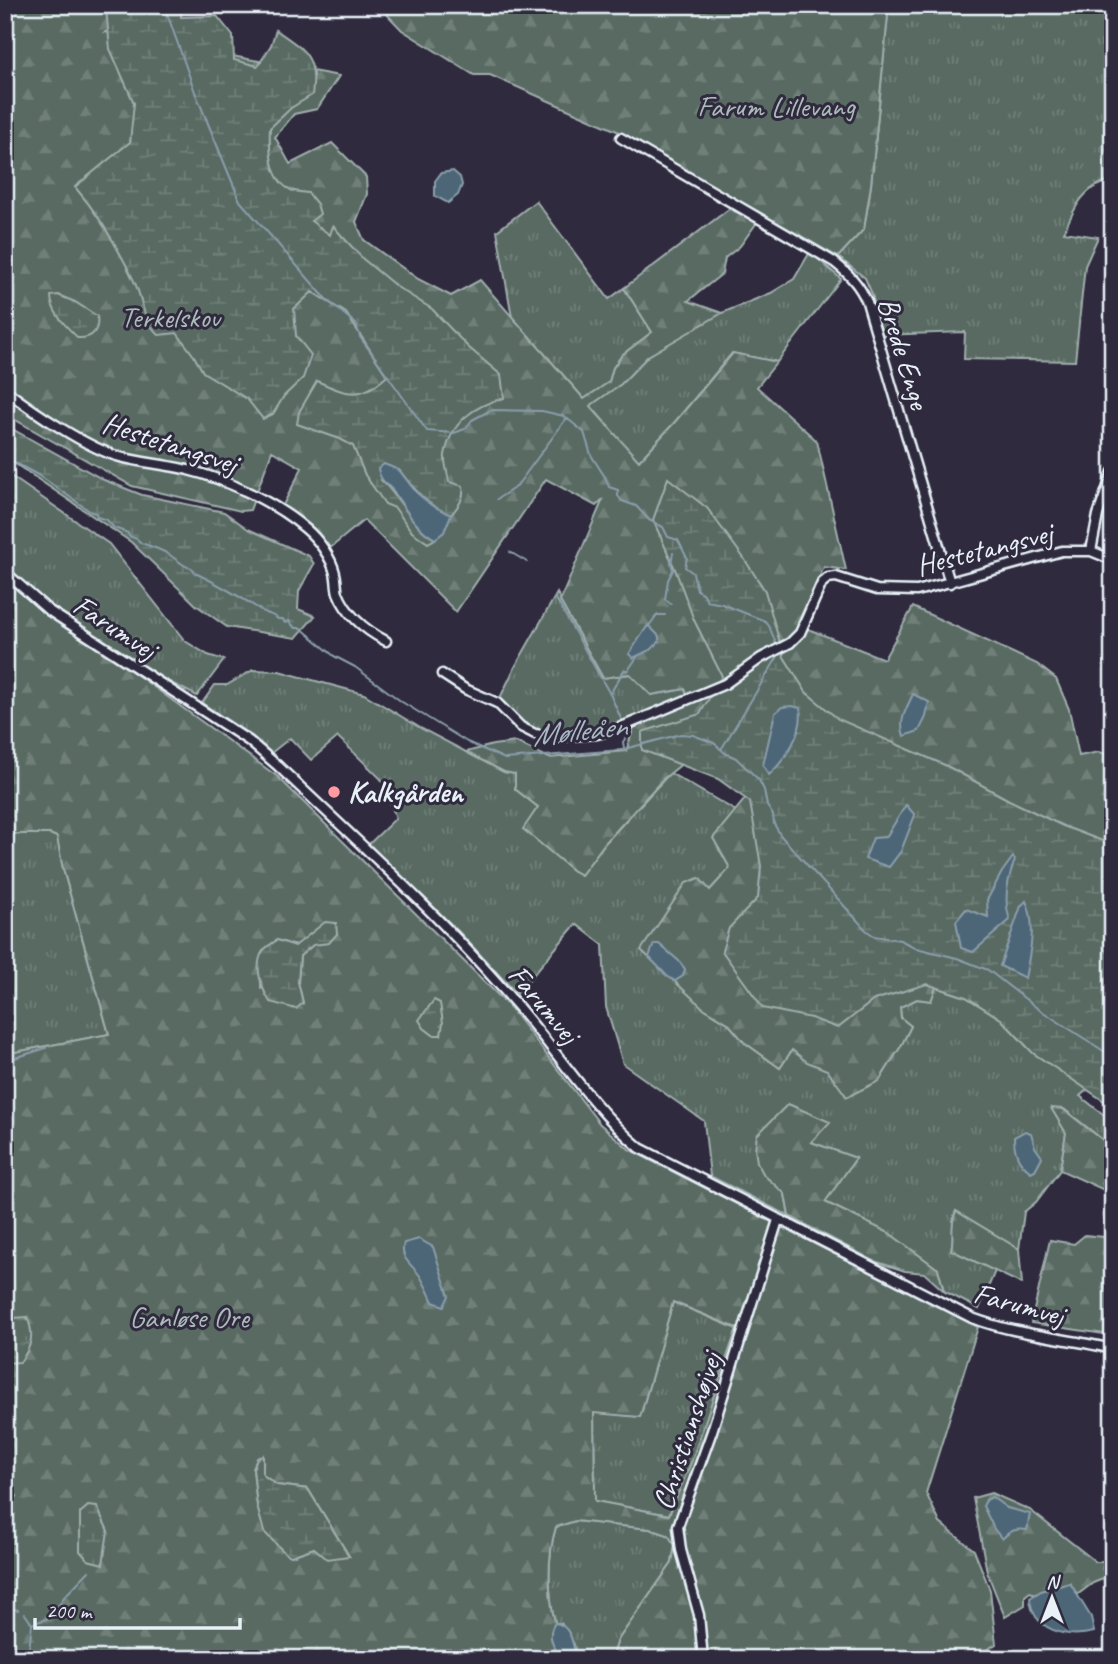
<svg xmlns="http://www.w3.org/2000/svg" width="1118" height="1664" font-family="Caveat,sans-serif">
<style>
.grass{fill:url(#grass-tufts);stroke:#a0aead;stroke-width:2}
.forest{fill:url(#forest-firs);stroke:#a0aead;stroke-width:2;fill-rule:evenodd}
.wetland{fill:url(#wetland-marsh);stroke:#a0aead;stroke-width:2}
.water{fill:#4d6677;stroke:#8b9eab;stroke-width:2}
.lines{fill:none;stroke-linecap:round;stroke-linejoin:round}
.stream{stroke:#8b9eab;stroke-width:2}
.minor-casing{stroke:#e8f1f8;stroke-width:13}
.minor{stroke:#2f2a3d;stroke-width:8}
.poi-dot{fill:#ff9aa2;stroke:#2f2a3d;stroke-width:2.5}
.labels{text-anchor:middle;stroke-width:6;stroke-linejoin:round;paint-order:stroke}
.park-label{font-size:30px;fill:#aebbbc;stroke:#2f2a3d}
.street-label{font-size:30px;fill:#e8f1f8;stroke:#2f2a3d}
.poi-label{font-size:30px;font-weight:bold;fill:#e8f1f8;stroke:#2f2a3d;text-anchor:start}
.water-label{font-size:32px;font-style:italic;fill:#aab9c4;stroke:#2f2a3d}
</style>
<defs>
<pattern id="grass-tufts" width="24" height="20" patternUnits="userSpaceOnUse" patternTransform="scale(1.75)"><rect width="24" height="20" fill="#586a62"/><path d="M3 7l-1-3M5 7V3M7 7l1-3M15 17l-1-3M17 17v-4M19 17l1-3" fill="none" stroke="#708079"/></pattern>
<pattern id="forest-firs" width="22" height="20" patternUnits="userSpaceOnUse" patternTransform="scale(1.75)"><rect width="22" height="20" fill="#586a62"/><path d="M5 1l3.5 6h-7zM16 11l3.5 6h-7z" fill="#708079"/></pattern>
<pattern id="wetland-marsh" width="20" height="14" patternUnits="userSpaceOnUse" patternTransform="scale(1.75)"><rect width="20" height="14" fill="#586a62"/><path d="M1 5h8M5 5V1M11 12h8M15 12V8" fill="none" stroke="#708079"/></pattern>
</defs>
<rect width="100%" height="100%" fill="#2f2a3d"/>
<filter id="ink" filterUnits="userSpaceOnUse"><feTurbulence type="fractalNoise" baseFrequency=".0143" numOctaves="2"/><feDisplacementMap in="SourceGraphic" scale="14" xChannelSelector="R" yChannelSelector="G"/><feConvolveMatrix kernelMatrix="1 2 1 2 8 2 1 2 1" color-interpolation-filters="sRGB"/></filter>
<g filter="url(#ink)">
<path class="grass" d="M889,5h224v175c-29,5 -39,28 -49,52l34,5 -13,29 -10,95 -111,-2 1,-27 -84,3 -9,-41 -7,-16 -27,-21 26,-28 7,-44z
M536,201l73,98 15,-11 28,44 -30,23 -9,13 -4,14 -25,17 -72,-82 -15,-86z
M810,252l31,27 -64,83 -45,-9 -58,70 -36,39 -48,-57 31,-21 27,-28 17,-11 57,-32 49,-20 23,-14z
M5,472l104,72 76,97 23,14 16,5 -27,36 -53,-27 -91,-59 -39,-36 -9,-14z
M557,593l46,85 27,-4 21,21 34,-6 3,7 -74,30 -21,6 -45,2 -22,-7 -27,-27 16,-33z
M253,670l26,1 85,23 58,35 82,43 11,2v15l23,18 -14,22 48,41 9,5 24,-32 65,-70 66,38 -22,27 16,30 -20,22 -8,117 26,16 16,19 36,26 12,-18c25,21 55,24 87,31l22,-35 10,-20 -10,-8 -1,-11 17,-8 14,2 5,-14 30,10 35,22 32,34 55,36 -8,7 33,26v26l-49,-39h-12l14,24 -6,37 -24,32 -12,10 -5,37 -63,-38c-6,16 -1,24 -5,39l44,21 -16,38 -35,-18 -6,-22 -49,-36 -64,-31 31,-44 -46,-16 19,-20 -41,-18 -3,90 4,22 -79,-40 -6,-55 -81,-57 -17,-57 -3,-62 -27,-21 -59,70 -58,-62 -91,-87 28,-27 -15,-39 -43,-42 -27,23 -21,-22 -19,15 -17,-15 -52,-35 13,-18h12z
M5,834h45l7,3 6,32 46,165 -104,20z
M673,1302l64,27 -46,134 -22,52 -74,-14 -1,-89 46,5z
M575,1521l75,8 18,6 7,10 -3,18 -54,77 -6,19h-35l-3,-15 -13,-21h-6c-7,-30 -8,-67 1,-96z"/>
<path class="forest" d="M5,5h162l-62,27 234,44 -22,33 -23,5 -19,23 15,27 42,-21 34,34 1,17 -11,28 8,18 54,39 33,17 29,-16 104,119 25,-17 4,-14 9,-13 30,-23 -28,-44 105,-79 29,12 -18,25 -15,12 -3,16 -34,27 34,12 -74,43 -27,28 -31,22 49,55 35,-38 59,-70 44,9 -20,25 60,54 29,129 -22,-3 -26,55 10,7 76,30 29,-52 124,57 19,15 13,30 10,47 20,-4 14,4v287l-165,-90 -17,48 -14,-2 -17,8 1,11 10,8 -10,20 -22,35 -32,16 -20,-27 -20,-8 -15,-12 -12,18 -36,-26 -16,-19 -26,-16 -61,-57 45,-67 13,-5 11,12 20,-22 -17,-30 54,-66 -47,-39 -58,47 -57,63 -24,32 -9,-5 -49,-41 15,-22 -23,-18v-15l-11,-2 -38,-20 27,-7 23,-3 33,16 77,-7 8,-24 56,-28 -5,-10 -34,6 -21,-21 -27,4 -43,-77 43,-102 -7,7 -50,-27 -90,133 -92,-92 -36,30 -46,-43 20,-39 -30,-17 -22,59 -9,1 -109,-25 -127,-72z
M378,5h511l-18,180 -7,44 -26,28 -221,-126 -127,-56h-16l-72,-45z
M5,577l35,32 78,52 160,116 230,228 92,119 30,26 348,177 -52,166 14,30 34,27 16,40 6,54 -24,15h-360l6,-19 54,-77 3,-18 -7,-10 -18,-6 -75,-8 -19,6c-9,29 -8,66 -1,96 -8,12 -2,26 8,36h-558v-142l12,-21 -5,-3 -7,3v-133l4,1 1,-24 -5,4v-290l104,-20 -46,-165 -6,-32 -7,-3h-45zM277,940l18,6 18,-1 -13,11 -2,26 5,21 -42,-15v-9zM673,1302l64,26 -46,135 -22,52 -74,-14 -1,-88 46,4zM263,1456v19l14,10 31,4 41,67 -35,-8 -23,8 -34,-50 -4,-37z
M788,1104l42,18 -19,20 45,16 -31,44 64,31 49,36 6,22 -20,-18 -19,-2 -31,-10 -85,-45 -4,-22 -21,-19 -7,-13 -2,-13 2,-14z
M1051,1108l12,1 50,39v46l-53,-24 6,-37z
M956,1211l63,38 3,35 -71,-34c4,-16 -2,-22 5,-39z
M1085,1235l28,3v112l-9,-16 -73,-11 19,-83 24,4z
M991,1493l39,17 66,52h10l7,-16v29l-20,8 -16,12 -7,-12 -34,11 -6,-2 -5,4v9l-20,12 -18,-45 -14,-74z"/>
<path class="wetland" d="M108,5h75l-2,12 36,-1 16,20 1,24 24,6 13,-21 5,-15c29,20 42,27 36,65l-21,13 -21,20c-1,20 0,53 21,62 5,2 12,2 17,3l9,11 3,10 -9,7 19,14 3,-9 30,33 34,28 35,22 36,38 33,28 3,23c-31,8 -53,24 -59,57 -1,8 3,19 4,27l14,4c2,13 -5,20 -12,29 -23,-8 -37,-26 -52,-45l-18,10c20,18 29,45 54,59l-7,4 -16,-11 -17,-24 -10,-4 -20,-29 -12,-29 -13,-7 -43,-15 2,-12 18,-31c31,14 44,19 70,-5l-41,-63 -34,-21 -18,17 2,27 15,19 -8,23 -19,18 -11,18 -10,5 -16,-20 -44,-27 -9,-16 -17,-23 -18,2c-18,-16 -15,-34 -25,-54 -16,-34 -35,-66 -59,-94l55,-45 4,-39 -24,-54 -4,-40z
M58,295l17,7 22,14c2,14 -4,23 -19,22 -11,-11 -27,-25 -27,-42z
M5,425l99,55 38,15 82,17 24,17 61,27 5,8 -15,27 -1,18 17,7 -19,22 -69,-11 -31,-22 -65,-63 -126,-85z
M668,478l39,30 36,49 22,34 19,66 22,35 32,27 109,47 62,34 54,26 50,19v262l-80,-54 -32,-34 -35,-22 -39,-13 -53,16 -36,28 -27,-10 -48,-10 -41,-57 7,-23 29,-30 3,-32 -11,-64 -32,-23 -76,-29v-18l58,-18 22,-38 -28,-56 -19,-51 -22,-49z
M325,922l11,1 1,11 -8,9 -16,2 -13,11 -2,26 5,21 -7,6 -26,-7c-8,-13 -17,-36 -7,-51 3,-4 10,-8 14,-11l18,6z
M434,1000l6,3 3,20 -2,12h-8l-9,-7 -5,-8z
M27,1317c8,18 4,31 -7,45l-15,1v-19l5,-4 4,-22z
M263,1456v19l14,10 31,4 41,67 -22,3 -13,-11 -23,8 -5,-2 -22,-22 -7,-26 -4,-37 4,-11z
M88,1506l9,1 11,24 -5,33 -15,-4 -8,-9v-38z"/>
<path class="water" d="M453,171l7,6 2,8 -4,10 -10,8 -13,-7v-15l6,-8z
M384,464l15,6 17,22 15,13 20,10 -7,17 -9,7c-20,-11 -29,-29 -41,-47 -8,-10 -13,-9 -16,-23z
M648,625l11,11v6l-7,7 -19,9 -4,-4z
M913,694l16,8 -3,15 -7,14 -15,5c-6,-16 3,-28 9,-42z
M792,706l8,2c5,23 -15,52 -31,67l-6,-10 12,-52 7,-6z
M906,805l9,10 -14,36 -12,16 -24,-8 8,-21 13,-1z
M1013,857l2,3c-8,20 -12,40 -5,60l-37,32 -12,-4 -5,-27 10,-12 22,8 -1,-17 15,-28z
M1026,901c11,23 4,53 -1,77l-25,-12 21,-60z
M654,944h5l20,17 6,8 -2,7 -8,5 -8,-5 -18,-19z
M1025,1131l6,2 4,14 7,10 -7,13 -4,2c-13,-9 -17,-20 -17,-35z
M419,1239l14,8 16,49 -5,10 -11,-4c-4,-9 -8,-18 -13,-26 -8,-12 -21,-17 -16,-33z
M992,1497l15,11 23,6 -3,16c-12,-2 -17,1 -25,9l-8,-10 -11,-23 3,-6z
M1070,1583l21,34 3,15c-28,7 -62,-2 -64,-34l11,-7z
M555,1623c14,1 18,18 20,31l-5,5h-7c-10,-10 -17,-24 -8,-36z"/>
<g class="lines">
<path class="stream" d="M164,5l31,87 45,109 87,99 29,24 4,13 67,94 27,2 11,-4 7,-9 19,-10 51,1 22,5 20,16 7,23 14,22 4,10 9,3v6l4,5 14,5 13,14 14,7 5,10 10,3 9,18 -2,9 8,6 4,17 7,4 3,7 15,3 43,17 4,5 8,20
M5,457l38,21 48,34 5,1 1,4 10,3 7,8 14,5 1,3 8,3 4,4c9,3 19,6 27,11 9,5 15,13 25,15l2,4c24,11 47,25 69,39 6,3 10,3 14,7h5l2,4 4,-2 6,7h6l33,28 21,11 47,35 65,40 38,17 116,-9 60,-16 12,1 21,8 11,10 11,5 23,22 5,10 3,16 6,9 1,9 7,12 85,94 8,6 26,4 16,8 41,10 31,12 49,38 76,49
M497,499l19,-12 50,-68
M510,552l17,10
M555,597l55,97 13,29
M671,604l-6,-5 3,-19 5,-10 -2,-7 2,-10
M648,627l9,-12h8
M610,694l14,-24h4l10,-14
M624,748l-1,-6 4,-6 -1,-6
M722,748l58,-95
M5,1061l41,-13
M5,1186l6,6
M5,1607l13,3
M25,1614l7,10
M28,1659l4,-35 19,-7 13,-20 25,-26"/>
<defs>
<path id="minor" d="M621,138l213,124c15,12 25,22 33,40l83,281
M5,390c28,21 82,58 115,67 22,6 45,7 68,13 38,9 88,33 118,59 12,10 25,28 29,44 2,7 1,14 3,20 9,23 27,37 48,48
M1091,551l7,-36 15,-43
M5,572l43,38 201,131 29,25c81,77 165,152 237,237 42,48 76,104 125,145l332,170c45,17 94,20 141,31
M442,674l23,15 32,14 24,24 14,7 19,3 43,-3 22,-6 106,-44 36,-26 29,-15 10,-10 22,-50 6,-5 8,-1 41,13 40,1 145,-40h29l22,9
M703,1659l-4,-44 -18,-65 -3,-24 34,-95 66,-211"/>
</defs>
<use href="#minor" class="minor-casing"/>
<use href="#minor" class="minor"/>
</g>
</g>
<circle class="poi-dot" cx="334" cy="792" r="7"/>
<g class="labels">
<g class="park-label">
<text x="776" y="116">Farum Lillevang</text>
<text x="170" y="327">Terkelskov</text>
<text x="189" y="1327">Ganløse Ore</text>
</g>
<g class="street-label">
<text transform="translate(904 353) rotate(73)" y="10">Brede Enge</text>
<text transform="translate(170 443) rotate(18)" y="10">Hestetangsvej</text>
<text transform="translate(984 549) rotate(-14)" y="10">Hestetangsvej</text>
<text transform="translate(115 627) rotate(33)" y="10">Farumvej</text>
<text transform="translate(544 1004) rotate(50)" y="10">Farumvej</text>
<text transform="translate(1019 1304) rotate(15)" y="10">Farumvej</text>
<text transform="translate(687 1431) rotate(-72)" y="10">Christianshøjvej</text>
</g>
<g class="poi-label">
<text x="348" y="802">Kalkgården</text>
</g>
<g class="water-label">
<text transform="translate(579 730) rotate(-6)" y="11">Mølleåen</text>
</g>
</g>
<rect width="1118" height="1664" fill="none" stroke="#2f2a3d" stroke-width="28"/>
<rect x="14" y="14" width="1090" height="1636" fill="none" stroke="#e8f1f8" stroke-width="2.5" filter="url(#ink)"/>
<g transform="translate(1052 1598)" stroke="#2f2a3d" stroke-width="5" paint-order="stroke">
<path d="M0-5L12 26L0 18L-12 26Z" fill="#e8f1f8"/>
<text y="-10" font-size="19" font-weight="bold" text-anchor="middle" fill="#e8f1f8">N</text>
</g>
<path d="M35 1618v10h205v-10" fill="none" stroke="#e8f1f8" stroke-width="3.5"/>
<text x="46" y="1618" font-size="21" fill="#e8f1f8" stroke="#2f2a3d" stroke-width="5" paint-order="stroke">200 m</text>
</svg>
